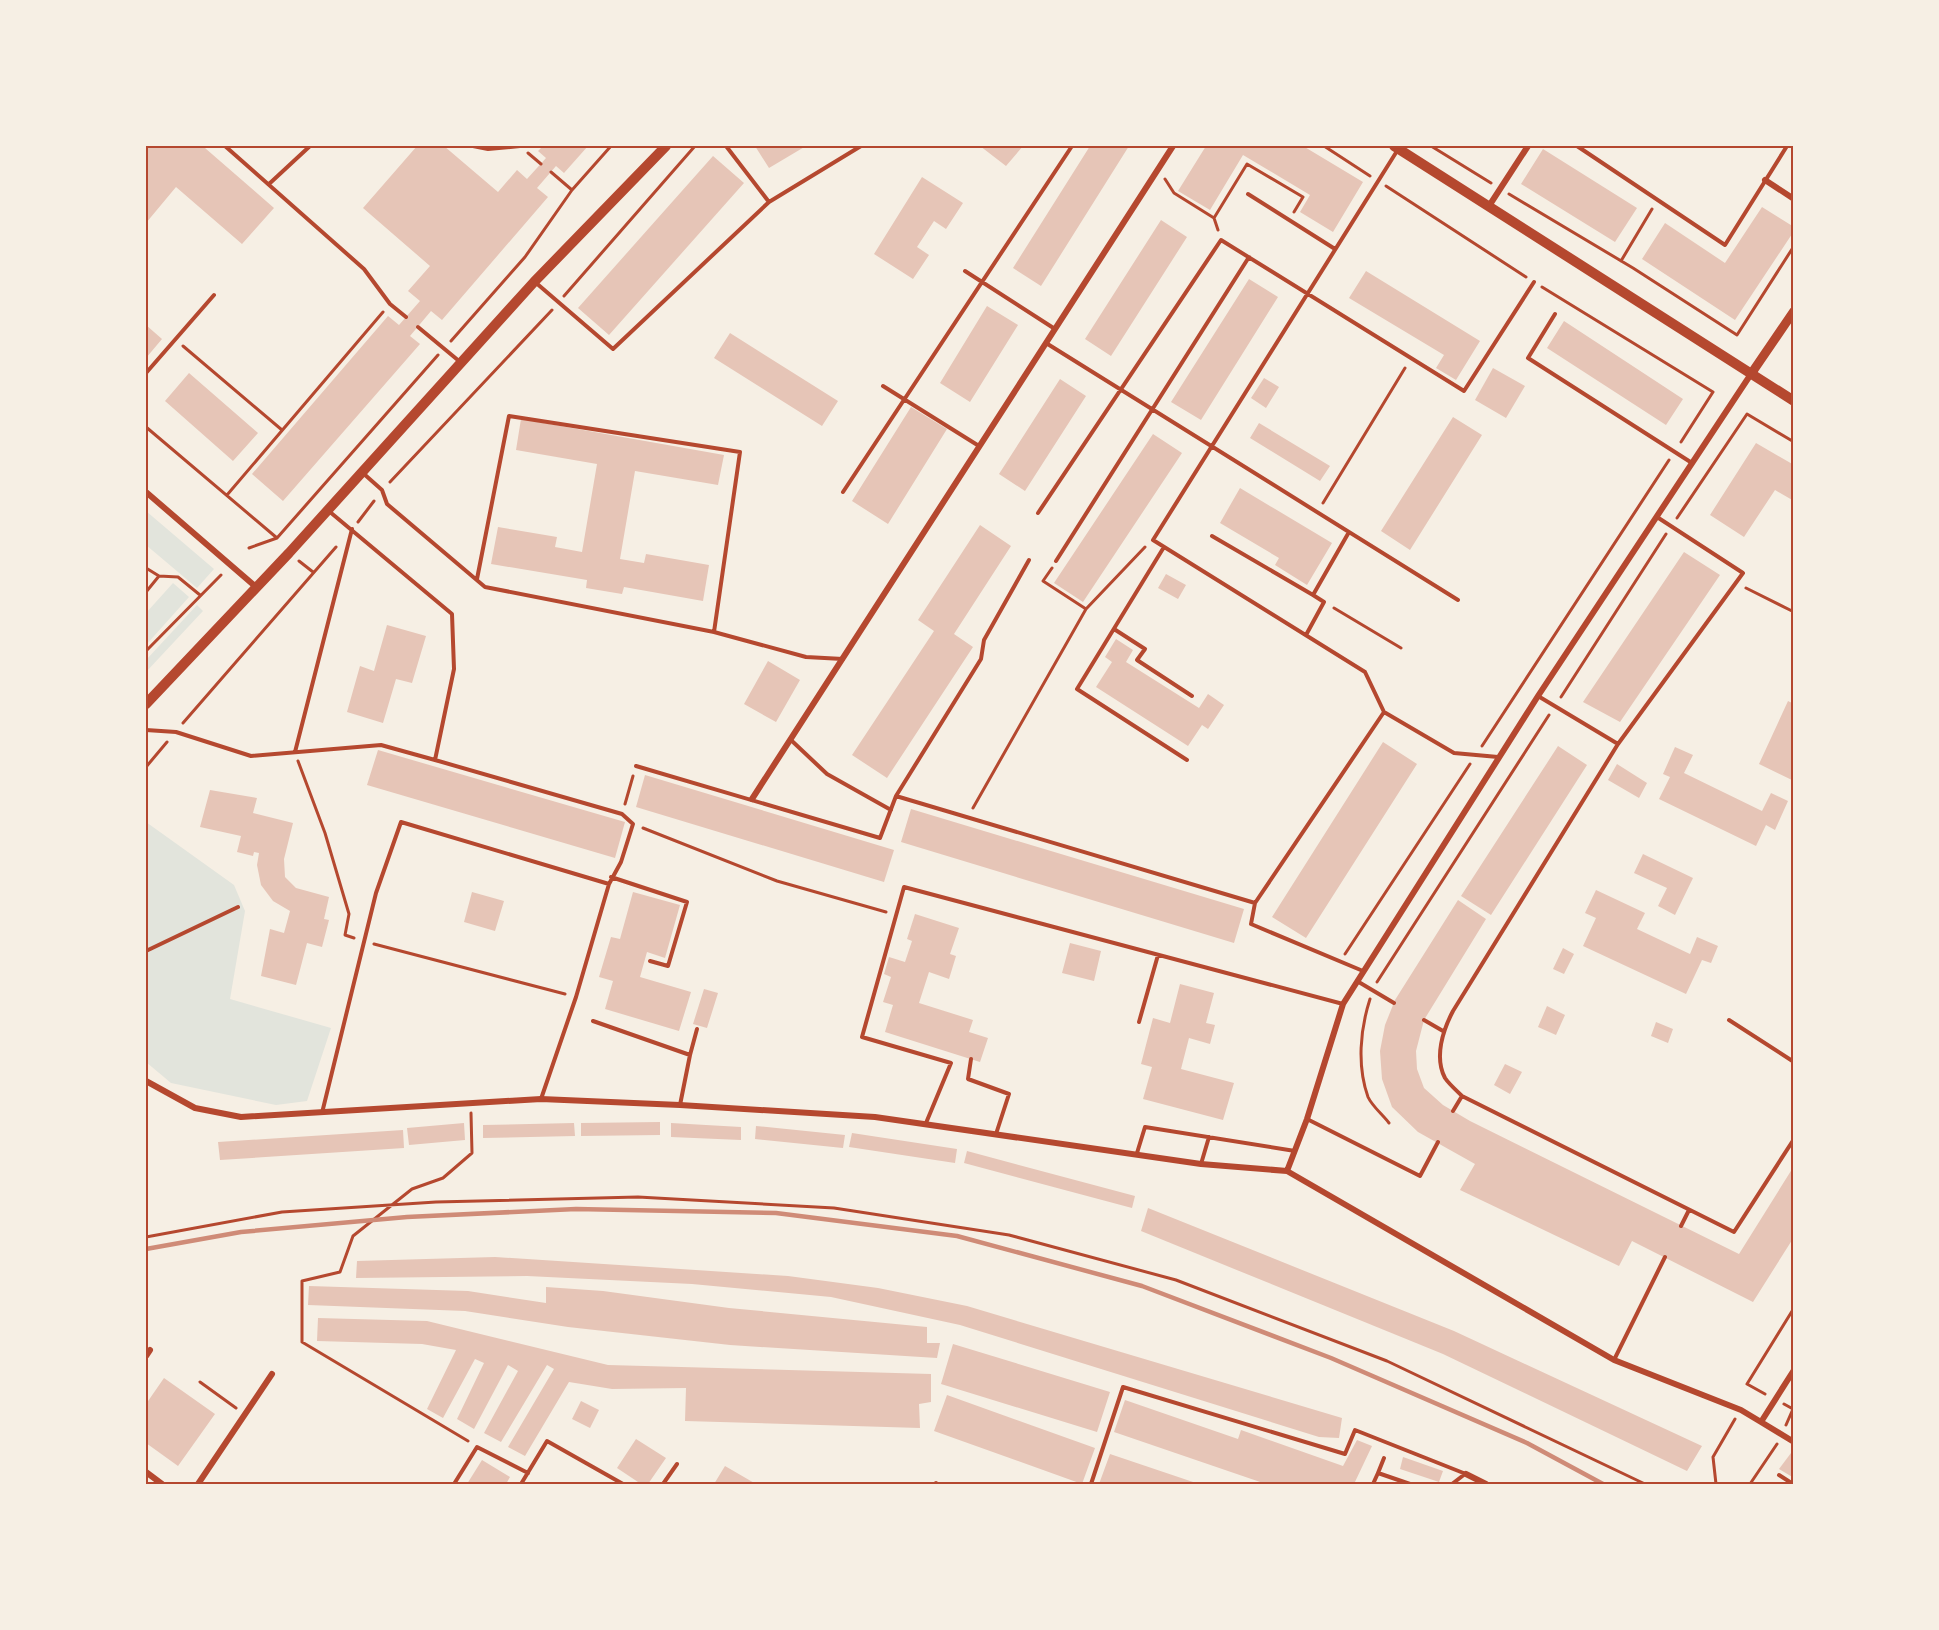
<svg xmlns="http://www.w3.org/2000/svg" width="1939" height="1630" font-family="'Source Sans 3',sans-serif">
<style>
.green{fill:#e2e4dc}
.building{fill:#e6c5b7}
.lines{fill:none;stroke-linecap:round;stroke-linejoin:round}
.path{stroke:#b5482f;stroke-width:3}
.service{stroke:#b5482f;stroke-width:4}
.minor{stroke:#b5482f;stroke-width:6}
.tertiary{stroke:#b5482f;stroke-width:9}
.secondary{stroke:#b5482f;stroke-width:10}
.rail{stroke:#cf8b77;stroke-width:4.5}
.neatline{fill:none;stroke:#b5482f;stroke-width:2}
</style>
<rect width="100%" height="100%" fill="#f6efe4"/>
<path class="green" d="M146,511l68,58 -17,19 -51,-43z
M173,583l16,14 -43,48v-32z
M197,605l6,6 -57,61v-12z
M146,822l88,63 11,26 -15,88 101,29 -24,73 -31,4 -105,-22 -25,-21z"/>
<path class="building" d="M146,146h61l-2,2 69,60 -32,36 -66,-57 -30,36z
M417,146h27l54,46 19,-22 10,9 19,-21 -8,-7 5,-5h45l-24,27 -8,-7 -19,22 11,9 -106,123 -11,-9 -21,25 10,8 -137,157 -31,-27 136,-158 11,9 21,-24 -12,-10 22,-25 -67,-58z
M755,146h51l-37,22z
M980,146h43l-17,20z
M1090,146h39l-88,140 -28,-18z
M1206,146h97l60,36 -30,50 -33,-20 10,-17 -67,-40 -33,55 -32,-19z
M1543,149l94,59 -22,34 -94,-58z
M713,156l31,27 -135,152 -31,-27z
M922,177l41,26 -17,26 -12,-8 -17,26 12,8 -16,24 -39,-25z
M1762,207l32,20v4l-59,89 -93,-61 23,-36 60,40z
M1161,220l26,17 -76,119 -26,-17z
M1366,271l114,70 -24,39 -20,-12 8,-13 -95,-57z
M1249,279l29,18 -77,123 -30,-18z
M987,306l31,19 -48,77 -30,-19z
M1564,321l119,78 -17,26 -119,-77z
M146,325l16,14 -16,19z
M730,333l108,68 -16,25 -108,-68z
M1493,368l32,18 -19,32 -31,-18z
M189,373l69,60 -25,28 -68,-60z
M1264,378l15,9 -13,21 -15,-10z
M1060,379l26,17 -61,95 -26,-17z
M911,407l36,22 -59,95 -36,-23z
M1453,417l29,18 -72,115 -29,-19z
M521,419l203,36 -6,30 -83,-14 -15,88 24,4 2,-9 63,11 -6,36 -79,-14 -2,7 -36,-6 1,-8 -96,-16 7,-37 59,10 -2,10 27,5 15,-88 -81,-14z
M1259,423l71,43 -10,15 -70,-43z
M1153,434l29,19 -99,149 -29,-19z
M1756,443l38,22v36l-19,-11 -31,47 -34,-22z
M1240,488l92,55 -25,42 -32,-20 4,-7 -59,-35z
M980,525l31,21 -57,88 19,13 -86,131 -35,-23 82,-124 -16,-11z
M1684,552l36,23 -100,147 -37,-20z
M1166,574l20,11 -8,14 -20,-11z
M387,625l39,11 -14,47 -16,-4 -13,44 -36,-11 13,-46 14,5z
M1116,639l17,11 -7,12 73,46 9,-14 16,11 -16,24 -6,-4 -14,21 -92,-59 16,-25 -7,-5z
M768,661l32,19 -24,42 -32,-18z
M1794,700v81l-35,-17 29,-63 4,2z
M1383,742l34,22 -111,174 -34,-21z
M1558,746l29,19 -96,150 -30,-19z
M1675,747l18,8 -9,18 78,38 9,-18 17,8 -13,29 -9,-5 -10,21 -97,-47 11,-22 -7,-3z
M378,750l247,72 -10,36 -248,-73z
M1617,764l30,19 -8,15 -31,-18z
M645,775l249,75 -10,32 -248,-75z
M210,790l47,8 -4,15 40,10 -9,36 1,18 11,11 33,9 -5,22 5,1 -7,27 -15,-4 -11,42 -35,-9 9,-47 14,4 6,-22 -17,-10 -12,-16 -4,-20 2,-12 -5,-1 -1,4 -16,-4 4,-16 -41,-9z
M911,809l333,100 -10,34 -333,-101z
M1643,854l50,24 -18,37 -17,-9 9,-18 -33,-15z
M1596,890l49,23 -8,16 53,25 7,-17 21,9 -7,17 -9,-3 -16,34 -103,-48 13,-28 -11,-5z
M472,892l32,9 -9,30 -31,-9z
M633,892l47,13 -15,53 -18,-6 -7,25 51,15 -12,39 -74,-22 8,-28 -14,-4 12,-40 9,2z
M1458,900l28,19 -62,101 -8,31 1,18 7,19 19,17 27,16 269,133 55,-88v71l-41,65 -121,-61 -13,25 -159,-76 15,-26 -57,-32 -26,-25 -10,-28 -2,-28 5,-26 10,-25z
M915,914l44,14 -9,26 6,2 -7,23 -20,-7 -10,31 54,17 -4,12 19,6 -8,24 -95,-30 8,-27 -10,-3 8,-25 -7,-3 5,-17 16,5 7,-21 -5,-2z
M1070,943l31,8 -7,30 -32,-8z
M1563,948l11,6 -10,20 -11,-5z
M1180,984l34,9 -8,30 9,2 -5,19 -21,-6 -8,31 53,14 -11,37 -80,-21 9,-32 -11,-3 12,-46 17,5z
M704,989l14,4 -11,35 -14,-4z
M1547,1006l18,9 -9,20 -18,-8z
M1656,1022l17,7 -5,14 -17,-7z
M1505,1064l17,8 -12,22 -16,-9z
M660,1122v13l-79,1v-13z
M464,1123l1,17 -56,5 -2,-17z
M574,1123l1,13 -92,2v-13z
M671,1123l70,4v13l-70,-3z
M756,1126l89,9 -2,13 -88,-9z
M403,1130l1,18 -184,12 -2,-18z
M852,1133l105,16 -2,14 -106,-16z
M967,1151l168,45 -3,12 -168,-45z
M1148,1208l306,123 248,115 -15,25 -244,-117 -302,-123z
M495,1257l293,19 90,12 89,18 375,112 -3,20 -20,-1 -359,-112 -129,-28 -139,-13 -165,-8 -171,2 1,-17z
M309,1286l159,5 78,12v-16l57,4 126,17 198,19v16h13l-3,15 -207,-13 -162,-18 -103,-16 -157,-6z
M318,1318l109,3 181,44 323,9v28l-12,2 1,24 -235,-7 1,-33 -74,1 -43,-7 -44,74 -17,-9 46,-78 -7,-4 -46,77 -17,-9 34,-62 -10,-6 -34,64 -17,-10 27,-56 -9,-4 -32,59 -16,-9 29,-59 -34,-6 -105,-3z
M953,1344l157,48 -13,40 -156,-48z
M164,1378l51,36 -37,52 -32,-23v-39z
M947,1395l148,53 -13,36 -148,-53z
M1125,1400l113,39 3,-9 102,36 14,-26 15,6 -18,38h-88l-152,-52z
M581,1401l18,9 -9,18 -18,-9z
M636,1439l30,19 -18,26h-7l-24,-16z
M1794,1449v29l-15,-9z
M1110,1454l89,30h-100z
M1403,1457l40,14 -4,11 -39,-13z
M482,1460l28,17 -4,7h-39z
M725,1466l31,18h-42z"/>
<g class="lines">
<path class="path" d="M1324,146l46,30
M1431,146l60,37
M528,153l13,11
M551,172l21,18
M1165,179l9,14 40,25 33,-54 56,33 -9,15
M1386,186l140,91
M1509,194l124,74 104,67 57,-89
M1214,218l4,12
M1621,261l31,-52
M1542,287l171,105 -32,50
M564,296l131,-150
M451,341l74,-84 47,-67 39,-44
M183,346l99,84
M1794,374v3
M146,427l131,111
M390,482l162,-172
M227,495l156,-183
M1323,503l82,-135
M1677,518l70,-104 47,28
M358,522l16,-21
M249,548l28,-10 161,-183
M299,561l14,11
M146,568l13,8 -13,16
M1052,568l-9,13 43,28
M159,576l19,1 22,18
M1746,588l48,24
M1334,608l67,40
M146,651l75,-76
M1561,697l105,-163
M183,723l153,-176
M1482,746l187,-286
M298,761l27,72 24,81 -4,21 9,3
M146,767l21,-25
M625,804l8,-28
M973,808l113,-199 59,-62
M643,828l134,53 109,31
M374,944l191,50
M1345,954l125,-190
M1377,982l172,-267
M1370,999c-10,31 -13,67 -2,98 4,9 15,18 21,26
M146,1237l136,-25 154,-10 202,-5 196,11 175,27 167,45 211,81 258,123
M200,1382l36,26
M1765,1394l-18,-10 47,-76
M1784,1404l9,5
M1786,1425l7,-16
M468,1441l-166,-99v-61l38,-9 13,-36 59,-47 31,-11 29,-25 -1,-40
M1716,1484l-3,-27 22,-38
M1750,1484l27,-40"/>
<path class="service" d="M225,146l139,123 26,35 16,13
M473,146l15,3 32,-3
M726,146l43,56 92,-56
M1577,146l148,99 62,-99
M269,184l41,-38
M1248,194l87,55
M965,271l90,58
M535,282l78,67 156,-147
M1555,314l-27,44 164,105
M418,327l41,34
M1046,343l412,257
M146,373l68,-78
M883,386l96,60
M364,474l18,16 5,14 98,83 229,45 92,25 37,2
M843,492l229,-346
M330,512l122,102 2,55 -19,91 187,54 11,10 -12,38 -12,22
M1038,513l183,-273 243,151 70,-109
M1212,536l101,59
M1164,547l-87,142 110,71
M1056,561l193,-304
M477,579l32,-163 231,36 -26,180
M1114,629l31,20 -8,11 55,36
M1306,635l18,-33 -11,-7 36,-63
M1538,696l80,48 125,-171 -86,-56
M1384,712l-19,-40 -212,-132 244,-389
M146,730l30,2 75,24 130,-11 54,15
M792,741l35,33 64,36
M1618,744l-165,267c-10,19 -19,46 -8,67 4,6 12,13 17,18l272,136 60,-93
M295,752l57,-223
M636,766l244,72 16,-42 359,107 -4,21 112,47
M896,796l85,-137 3,-19 45,-80
M611,877l76,25 -19,64 -18,-5
M1255,903l129,-191 70,41 44,4
M146,951l92,-44
M1357,981l37,22
M1424,1020l19,11
M1729,1020l65,42
M593,1021l97,34 -10,50
M1139,1022l19,-67
M690,1055l7,-26
M971,1059l-3,20 41,15 -13,40
M1453,1111l9,-15
M322,1113l54,-220 25,-71 208,62 -33,113 -35,102
M1307,1119l113,57 18,-34
M926,1123l25,-60 -89,-26 42,-150 439,117
M1137,1153l8,-26 150,24
M1201,1164l8,-27
M1681,1226l8,-16
M1614,1360l51,-103
M1378,1473l6,-15
M1779,1475l14,9
M454,1484l23,-37 51,26
M521,1484l26,-43 76,43
M663,1484l14,-20
M935,1484l1,-1
M1091,1484l32,-97 222,67 10,-24 111,44
M1373,1484l5,-11 32,11
M1452,1484l13,-10"/>
<path class="minor" d="M1765,180l29,19
M1489,206l39,-60
M146,492l110,95
M752,799l421,-653
M146,1081l49,27 46,9 300,-18 139,6 195,12 326,47 86,7 327,189 127,50 20,12 33,-52
M1287,1171l20,-52 36,-115 195,-308 213,-322
M146,1356l4,-6
M1761,1422l33,20
M146,1472l16,12
M1466,1474l20,10
M198,1484l74,-110"/>
<path class="tertiary" d="M1751,374l43,-63"/>
<path class="secondary" d="M1394,146l400,255
M146,704l143,-151 245,-271 132,-136"/>
<path class="rail" d="M146,1249l95,-17 166,-15 169,-8 200,4 181,23 185,50 189,72 196,85 76,41"/>
</g>
<rect width="1939" height="1630" fill="none" stroke="#f6efe4" stroke-width="294"/>
<rect x="147" y="147" width="1645" height="1336" class="neatline"/>
</svg>
